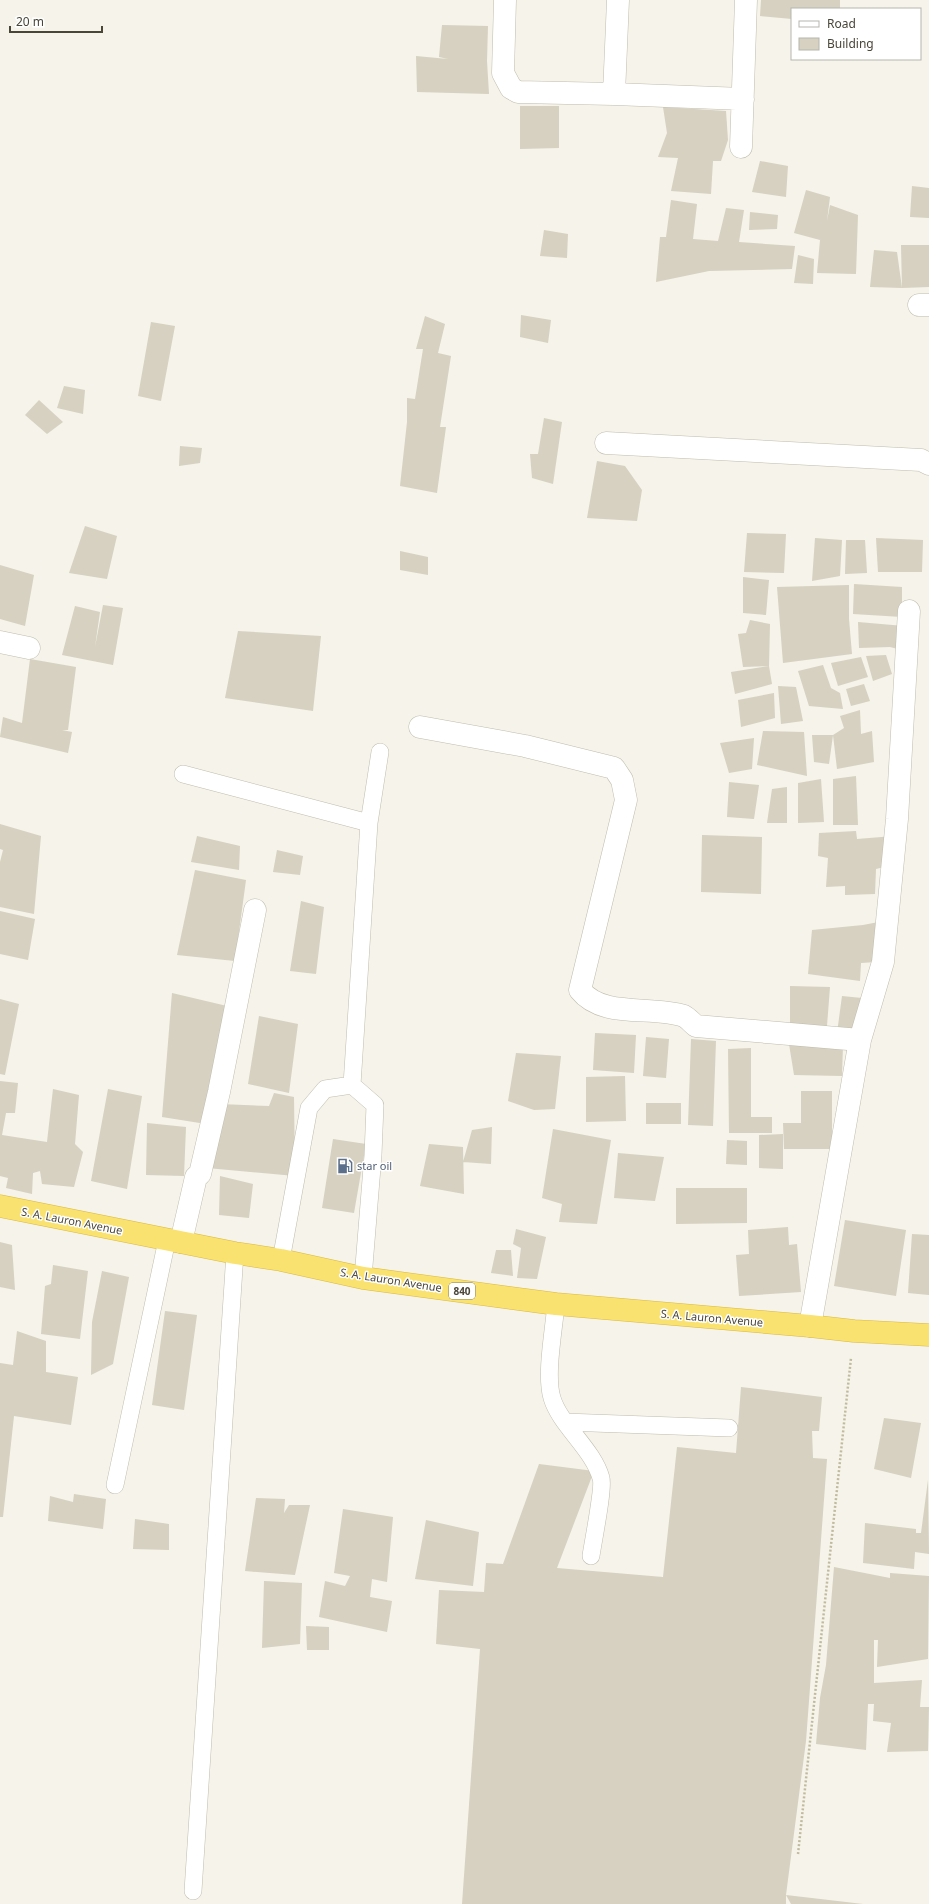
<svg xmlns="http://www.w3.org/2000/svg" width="929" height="1904" font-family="'Noto Sans',sans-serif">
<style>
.building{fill:#d6d1c0}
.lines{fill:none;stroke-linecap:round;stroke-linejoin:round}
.lane-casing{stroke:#c0bcad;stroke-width:18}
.street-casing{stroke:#c0bcad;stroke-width:23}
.highway-casing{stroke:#dab93f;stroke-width:23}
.path{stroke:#c1bb9e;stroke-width:2.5;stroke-dasharray:2 2;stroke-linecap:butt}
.lane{stroke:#fff;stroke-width:17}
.street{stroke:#fff;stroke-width:22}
.highway{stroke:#fae270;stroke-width:22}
.labels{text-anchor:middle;stroke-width:3;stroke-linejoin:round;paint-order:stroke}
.shield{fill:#fff;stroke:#807d74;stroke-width:1}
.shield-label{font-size:10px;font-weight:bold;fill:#494538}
.service-label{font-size:11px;fill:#4e5e75;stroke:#fff;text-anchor:start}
.street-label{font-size:11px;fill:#494538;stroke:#fff}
</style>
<rect width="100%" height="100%" fill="#f5f3ea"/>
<path class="building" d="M761,0h79v9h-48v10l-32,-3z
M442,25l46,1 -1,35 2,33 -72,-2 -1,-36 32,3 -9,-2z
M520,106h39v42l-39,1z
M663,107l63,4 2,29 -7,21h-8l-2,33 -40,-3 7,-33 -20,-1 9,-24z
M760,161l28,5 -2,31 -34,-5z
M912,186l17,2v30l-19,-1z
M806,190l24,7 -3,24 3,-16 28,10 -2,59 -39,-1 3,-33 -26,-7z
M671,200l26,4 -4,35 25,2 8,-33 18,2 -5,32 56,4 -3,23 -83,2 -53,11 4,-45h6z
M750,212l28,3 -1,14 -28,1z
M544,230l24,4 -1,24 -27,-2z
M901,245h28v42l-27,1z
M874,250l23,2 5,36 -32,-1z
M798,255l16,4 -1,25 -19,-1z
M521,315l30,5 -3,23 -28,-6z
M425,316l20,8 -7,29 13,3 -11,71h6l-9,66 -37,-7 7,-64v-24l8,1 8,-50h-7z
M151,322l24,4 -14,75 -23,-5z
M64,386l21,4 -2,24 -26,-6z
M39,400l24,22 -16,12 -22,-19z
M544,418l18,4 -9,62 -21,-6 -2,-24h8z
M180,446l22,2 -2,15 -21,3z
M597,461l28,5 17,24 -5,31 -50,-3z
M85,526l32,10 -10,43 -38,-6z
M747,533l39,1 -2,39 -40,-1z
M815,538l27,2 -2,36 -28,5z
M876,538l47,2 -1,32h-44z
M846,540h19l2,33 -22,1z
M400,551l28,6v18l-28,-5z
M0,565l34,10 -9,51 -25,-7z
M743,577l26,3 -3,35 -23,-2z
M854,584l48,3v30l-49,-3z
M849,585v34l3,35 -69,9 -6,-76z
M103,605l20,3 -10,57 -51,-10 13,-49 25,6 -5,35z
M750,620l20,4 -1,42 3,18 -37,10 -4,-22 38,-6 -26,1 -5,-33 8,-1z
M858,622l46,4 2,25 -16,-4 -31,1z
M238,631l83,5 -8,75 -88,-13z
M886,655l6,19 -19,7 -7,-25z
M861,657l7,20 -30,9 -7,-23z
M30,659l46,8 -8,63h-6l10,2 -4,21 -68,-16 3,-20 19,6z
M823,665l8,23 9,5 3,16 -34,-3 -11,-35z
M864,684l6,17 -19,5 -5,-17z
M778,686l18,1 7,34 -22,3z
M774,693l1,25 -34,9 -3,-27z
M860,710l1,24 11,-3 2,31 -37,7 -4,-34 -4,29 -15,-2 -2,-27h21l11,-7 -4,-12z
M763,731l41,1 3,44 -50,-11z
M754,738l-2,31 -23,4 -9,-30z
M856,776l2,49h-25v-46z
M821,779l3,43 -26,1v-40z
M729,782l30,3 -5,34 -27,-2z
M787,787v36h-20l5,-34z
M0,824l41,12 -7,78 -34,-7v-45l3,-12 -3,-1z
M856,831l1,8 37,-3 -2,29 -16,4 -1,25 -30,1v-9l-19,1 2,-29 -10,-2 1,-23z
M702,835l60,2 -1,57 -60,-2z
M197,836l43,10 -1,24 -48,-8z
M277,850l26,6 -3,19 -27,-3z
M195,870l51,10 -11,81 -58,-6z
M301,901l23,6 -8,67 -26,-3z
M0,911l35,8 -7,41 -28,-6z
M884,921l-8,41 -15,1 -1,18 -52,-7 4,-44 51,-5z
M790,986l40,1 -3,39 -37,2z
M172,993l55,13 -21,118 -44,-7z
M842,996l20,2 -1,38 -24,-3z
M0,999l19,5 -14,71 -5,-1z
M259,1016l39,8 -9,69 -41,-9z
M595,1033l41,2 -2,38 -41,-3z
M646,1037l23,2 -3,39 -23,-2z
M691,1039l25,2 -3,85 -25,-1z
M789,1044h54l-1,32 -48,-1z
M751,1048v69h21v16h-43l-1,-84z
M516,1053l45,3 -6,53 -21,1 -26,-9z
M625,1076l1,45 -40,1v-45z
M0,1081l18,2 -3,30h-9l-4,22 45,7 6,-53 26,6 -4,49 8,8 -9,35 -32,-3 -2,-13 -7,2 -1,21 -26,-6 2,-10 -8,-2z
M108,1089l34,7 -15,93 -36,-8z
M801,1091h31v58h-48l-1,-26h18z
M274,1093l20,4 1,79 -88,-8 13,-64 49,2z
M646,1103h35v21h-35z
M147,1123l39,4 -2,49 -38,-1z
M492,1127l-1,37 -28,-2 9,-32z
M553,1129l58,11 -14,84 -38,-2 3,-18 -20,-6z
M783,1134v35l-24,-1v-33z
M333,1139l33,5 -12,69 -32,-5z
M727,1140l20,1v24l-21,-1z
M429,1144l34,3 1,47 -44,-8z
M618,1153l46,4 -9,44 -41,-3z
M220,1176l33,8 -4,34 -30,-3z
M676,1188h71v35l-71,1z
M845,1220l61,10 -10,66 -62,-10z
M788,1227l1,18 8,-1 4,48 -62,4 -3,-41 13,-1 -1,-24z
M516,1229l30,8 -9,42 -20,-1 4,-30 -8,-4z
M912,1234l17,1v60l-21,-2z
M0,1242l12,3 3,45 -15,-3z
M496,1250h15l2,26 -22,-3z
M53,1265l35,6 -8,68 -39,-5 4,-48 6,-2z
M102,1271l27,6 -16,87 -22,11 1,-53z
M165,1311l32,4 -13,95 -32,-5z
M17,1331l29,10v31l32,5 -7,48 -57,-9 -11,101h-3v-154l13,2z
M741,1387l81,10 -3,34h-7l1,27 14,1 -8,108 -13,174 -20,154 77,9h-72l-5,-9v9h-324l18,-255 -44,-5 3,-54 45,2 2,-29 17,1 36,-100 55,7 -37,97 106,9 14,-130 59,6z
M884,1418l37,5 -10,55 -37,-9z
M928,1480l1,74 -14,-2 -1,17 -51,-6 2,-40 51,6v4h5z
M74,1494l32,5 -3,30 -55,-8 2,-25 23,6z
M256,1498l29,1 -1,14 5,-8h21l-15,70 -50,-4z
M343,1509l50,8 -6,65 -15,-3 -2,18 22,4 -5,31 -68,-15 6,-36 20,5 5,-10 -16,-3z
M135,1519l34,5v26l-36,-1z
M426,1520l53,12 -6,54 -58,-7z
M834,1567l56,11v-5l39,3 -1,83 -51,8 1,-27h-4v43l48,-3 -2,27h9l-1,44 -41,1 4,-29 -18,-2 1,-17h-6l-2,46 -50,-6 4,-46 6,-33z
M264,1581l38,2 -2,61 -38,4z
M306,1626l23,1v23h-22z"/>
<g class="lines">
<defs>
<path id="lane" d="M183,774l186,49
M352,1085l17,-262 11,-71
M281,1260l28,-152 16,-19 27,-4 23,20 -2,50 -10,123
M556,1304c-2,25 -11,71 -4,94 8,27 41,51 49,80 3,9 -8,64 -10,78
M565,1422l164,6
M115,1485l52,-245
M193,1891l42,-638"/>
<path id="street" d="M505,0l-2,73 8,15 7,4 96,2 129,5
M614,94l4,-94
M741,147l5,-147
M919,305h10
M606,443l315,17 8,4
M0,642l29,6
M420,727l105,19 89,22 8,12 4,20 -46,190c23,29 71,15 104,26 4,2 8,7 12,10l164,14
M181,1242l15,-65 4,-3 19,-82 36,-182
M810,1326l50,-286 23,-78 14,-143 12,-208"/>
<path id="highway" d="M0,1206l235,47 46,7 82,18 193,26 254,22 44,5 75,4"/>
</defs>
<use href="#lane" class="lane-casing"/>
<use href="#street" class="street-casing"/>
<use href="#highway" class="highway-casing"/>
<path class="path" d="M798,1854l53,-496"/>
<use href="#lane" class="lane"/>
<use href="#street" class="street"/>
<use href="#highway" class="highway"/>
</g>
<defs>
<symbol id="fuel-bare" viewBox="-9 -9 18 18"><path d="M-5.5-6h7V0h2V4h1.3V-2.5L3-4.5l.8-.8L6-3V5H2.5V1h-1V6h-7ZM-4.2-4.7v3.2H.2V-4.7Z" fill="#5c6f8a" stroke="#fff" stroke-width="2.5" paint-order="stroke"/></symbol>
</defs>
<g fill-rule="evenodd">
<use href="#fuel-bare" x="334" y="1155" width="22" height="22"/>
</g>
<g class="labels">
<rect class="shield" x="449" y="1283" width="26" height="16" rx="3"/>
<g class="shield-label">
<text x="462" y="1295">840</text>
</g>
<g class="service-label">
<text x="357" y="1170">star oil</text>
</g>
<g class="street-label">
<text transform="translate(72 1221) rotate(11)" y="4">S. A. Lauron Avenue</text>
<text transform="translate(391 1280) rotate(9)" y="4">S. A. Lauron Avenue</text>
<text transform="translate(712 1318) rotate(5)" y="4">S. A. Lauron Avenue</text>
</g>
</g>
<rect x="791" y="8" width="130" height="52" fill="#ffffff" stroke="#b6b5af"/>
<rect x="799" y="21" width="20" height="6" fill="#ffffff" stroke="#b6b5af"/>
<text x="827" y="28" font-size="12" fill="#494538">Road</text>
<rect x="799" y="38" width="20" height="12" fill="#d6d1c0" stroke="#b6b5af"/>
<text x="827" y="48" font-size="12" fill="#494538">Building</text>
<path d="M10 26v6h92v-6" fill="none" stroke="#494538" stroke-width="2"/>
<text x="16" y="26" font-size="12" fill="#494538" stroke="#ffffff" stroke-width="3" paint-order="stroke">20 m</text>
</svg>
